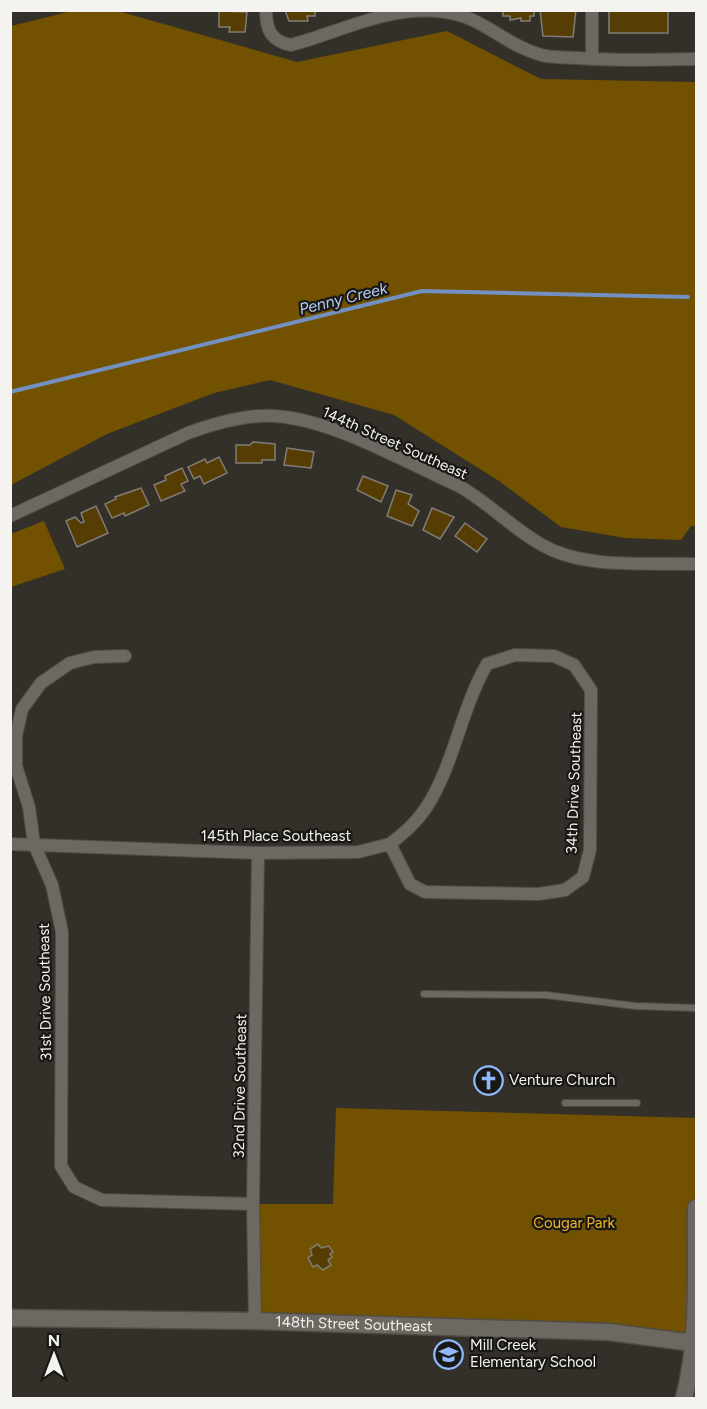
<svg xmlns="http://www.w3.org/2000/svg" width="707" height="1409" font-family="Figtree,sans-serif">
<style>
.green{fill:#725201}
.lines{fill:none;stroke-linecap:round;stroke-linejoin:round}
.stream{stroke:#7290c2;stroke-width:4}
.building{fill:#563d03;stroke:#817d76;stroke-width:1.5}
.service-casing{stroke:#4f4d47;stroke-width:8}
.minor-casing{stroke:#4f4d47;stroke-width:14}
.tertiary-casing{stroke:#4f4d47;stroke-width:19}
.service{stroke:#6d6962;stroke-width:6}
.minor{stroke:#6d6962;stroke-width:12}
.tertiary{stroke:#6d6962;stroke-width:16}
.labels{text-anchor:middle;stroke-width:4.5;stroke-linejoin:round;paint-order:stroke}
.street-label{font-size:15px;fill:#f5f3ef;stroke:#191815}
.poi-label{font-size:15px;fill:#f5f3ef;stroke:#191815;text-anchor:start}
.park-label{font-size:15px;fill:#f2b52a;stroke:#191815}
.water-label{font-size:16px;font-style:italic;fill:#b2cbf3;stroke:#191815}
</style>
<rect width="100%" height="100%" fill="#333029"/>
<path class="green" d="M72,11h46l179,51 150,-31 94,48 155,3v444h-5l-10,14 -56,-2 -64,-11 -62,-46 -105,-66 -124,-35 -56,13 -107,41 -96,51v-459z
M44,521l21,48 -54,18v-53z
M336,1108l360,10 -2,225 -439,-22 -2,-117h80z"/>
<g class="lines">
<path class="stream" d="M10,392l412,-101 266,6"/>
</g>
<path class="building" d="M285,10h30v6h-8l1,5h-19z
M503,10h31v6h-4v5h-9v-3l-11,2v-4h-7z
M540,10h36l-3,27 -30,-1z
M609,10h59v23h-59z
M219,11l28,1 -2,20h-16l1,-5h-11z
M253,442l22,2v16h-13v3h-26v-18h14z
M287,448l27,4 -3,16 -27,-3z
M219,457l8,16 -23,11 -4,-8 -6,3 -6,-12 17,-8 2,4z
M182,468l6,13 -7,3 4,7 -24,10 -7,-16 12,-5 -1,-4z
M363,476l25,10 -7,16 -24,-12z
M141,488l8,17 -24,11 -1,-3 -12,5 -7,-14 11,-5 -1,-2z
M396,490l16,5 -4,9 11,7 -7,15 -25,-10z
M96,506l12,27 -31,14 -11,-26 9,-4 6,6 3,-1 -3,-9z
M432,508l22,9 -14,22 -17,-9z
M465,523l22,16 -10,13 -22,-16z
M318,1244l3,4 8,-2 4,6 -3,2 2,3 -4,3 3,5 -8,5 -6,-5 -4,2 -5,-9 4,-3 -2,-6z"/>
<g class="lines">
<defs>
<path id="service" d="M424,994l122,1 89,11 61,2
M565,1103h72"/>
<path id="minor" d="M266,10c0,20 5,31 25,35 49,-13 94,-38 146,-34 45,3 63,32 104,44 11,3 25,2 36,3 40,3 80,2 119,1
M592,59v-49
M10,516l178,-83c27,-10 57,-19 86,-17 58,3 131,46 185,70 30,17 53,42 83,59 44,25 105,17 154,19
M125,656l-31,1 -24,6 -29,20 -19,26 -6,27v30l13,41 5,37 18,41 10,47 -1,234 13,21 28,13 151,4
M10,844l248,9 100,-1 32,-8 20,40 15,8 113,2 27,-4 18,-13 7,-27 1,-160 -17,-25 -20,-9 -39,-1 -28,9c-26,45 -33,101 -61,144 -10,15 -22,25 -36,36
M255,1321l-2,-117 5,-351"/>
<g id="tertiary">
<path id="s1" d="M10,1318l245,3 354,11 85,11"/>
<path d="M684,1398c16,-61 11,-127 12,-190"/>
</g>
</defs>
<use href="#service" class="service-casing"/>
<use href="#minor" class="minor-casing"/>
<use href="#tertiary" class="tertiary-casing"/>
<use href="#service" class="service"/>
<use href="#minor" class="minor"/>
<use href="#tertiary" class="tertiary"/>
</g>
<defs>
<symbol id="church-ring" viewBox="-11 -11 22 22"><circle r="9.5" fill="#191815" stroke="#8fb8fd" stroke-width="1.5"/><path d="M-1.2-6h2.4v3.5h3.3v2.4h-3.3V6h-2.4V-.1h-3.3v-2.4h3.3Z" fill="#8fb8fd"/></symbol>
<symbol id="school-ring" viewBox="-11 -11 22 22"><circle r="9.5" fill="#191815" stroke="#8fb8fd" stroke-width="1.5"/><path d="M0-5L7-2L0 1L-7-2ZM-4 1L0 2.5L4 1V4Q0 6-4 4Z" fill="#8fb8fd"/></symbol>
</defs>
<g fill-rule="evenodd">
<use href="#church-ring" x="472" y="1064" width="33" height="33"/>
<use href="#school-ring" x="432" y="1338" width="33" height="33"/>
</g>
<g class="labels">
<g class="street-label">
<text transform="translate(395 443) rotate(24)" y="5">144th Street Southeast</text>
<text transform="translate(574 783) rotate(-88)" y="5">34th Drive Southeast</text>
<text x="276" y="841">145th Place Southeast</text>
<text transform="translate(45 992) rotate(-91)" y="5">31st Drive Southeast</text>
<text transform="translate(240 1086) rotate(-89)" y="5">32nd Drive Southeast</text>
<text dy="5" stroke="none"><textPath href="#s1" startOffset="344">148th Street Southeast</textPath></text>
</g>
<g class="poi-label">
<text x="509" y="1085">Venture Church</text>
<text x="470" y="1350">Mill Creek<tspan x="470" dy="17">Elementary School</tspan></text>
</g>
<g class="park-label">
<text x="574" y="1228">Cougar Park</text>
</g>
<g class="water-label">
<text transform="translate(343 298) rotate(-14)" y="6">Penny Creek</text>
</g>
</g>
<rect width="707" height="1409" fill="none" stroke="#f5f3ef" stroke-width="24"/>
<g transform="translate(54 1355)" stroke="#191815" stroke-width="4.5" paint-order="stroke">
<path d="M0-4.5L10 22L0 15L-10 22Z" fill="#f5f3ef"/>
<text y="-9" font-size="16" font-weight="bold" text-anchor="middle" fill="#f5f3ef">N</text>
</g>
</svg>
